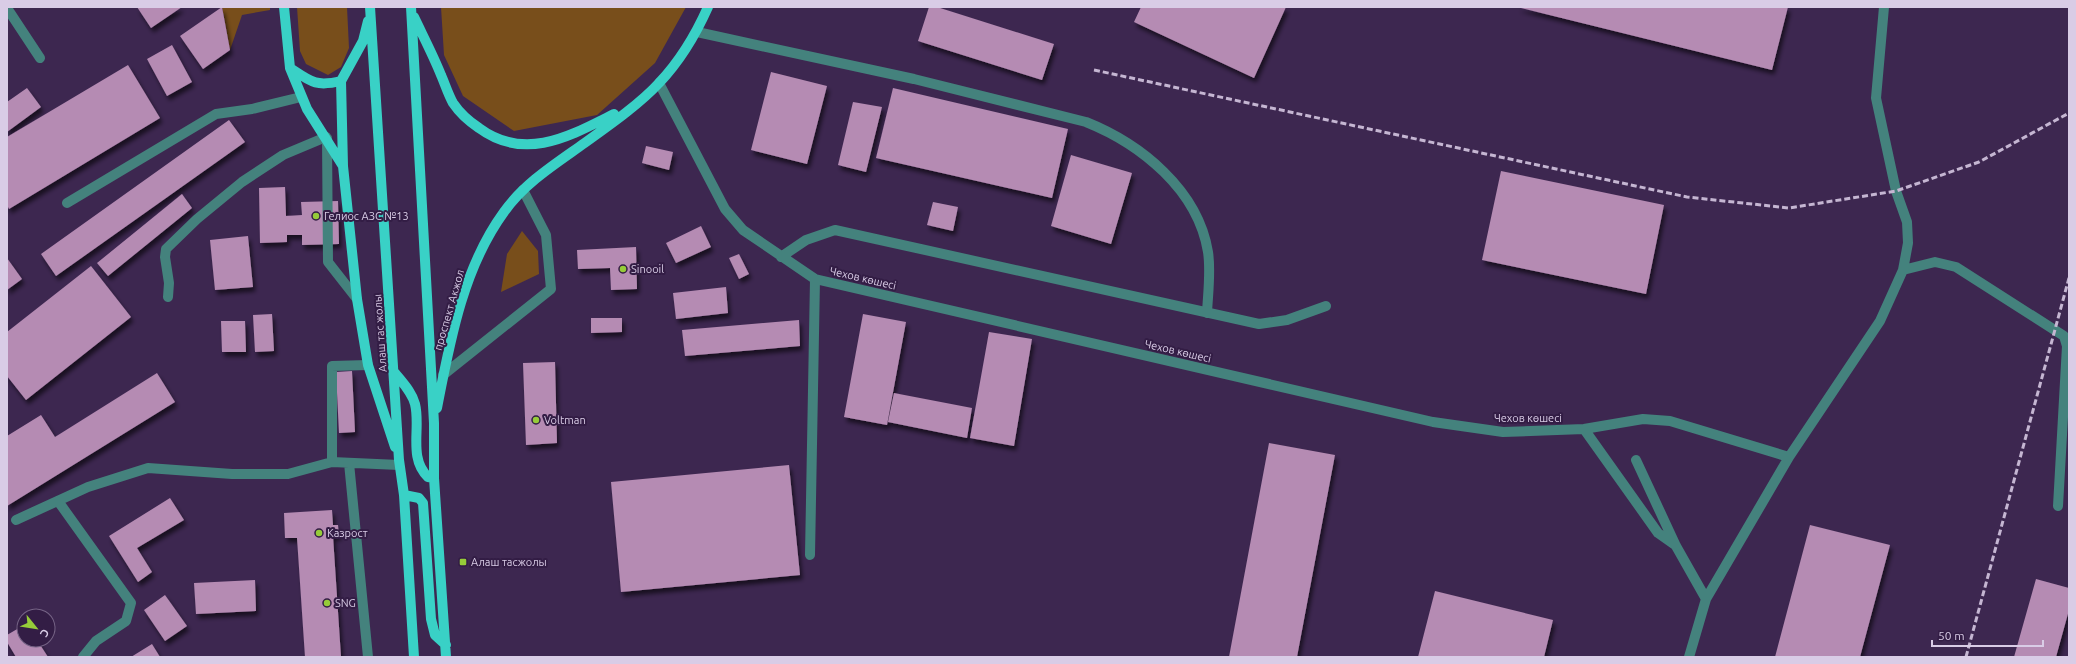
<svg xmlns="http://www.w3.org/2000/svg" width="2076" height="664" font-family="Ubuntu,sans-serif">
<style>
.green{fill:#784e1b}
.building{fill:#b58bb3;filter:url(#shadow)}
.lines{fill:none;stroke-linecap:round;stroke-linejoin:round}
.minor{stroke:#44827d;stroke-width:10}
.major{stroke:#39d1c6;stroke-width:10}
.rail{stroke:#c5b6d2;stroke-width:3;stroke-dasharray:6 3;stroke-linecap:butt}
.poi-dot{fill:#96cc39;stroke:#331d45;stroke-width:1.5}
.labels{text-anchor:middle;stroke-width:4;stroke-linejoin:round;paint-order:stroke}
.poi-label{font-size:11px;fill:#d9cce6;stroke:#331d45;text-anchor:start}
.street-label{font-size:11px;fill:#d9cce6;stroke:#331d45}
</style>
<defs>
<filter id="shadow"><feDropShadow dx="2.5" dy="4.5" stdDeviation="2" flood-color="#0009"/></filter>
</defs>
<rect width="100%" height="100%" fill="#3d2750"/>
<path class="green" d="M222,7h48v3l-28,5 -12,35z
M297,7h50l2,41 -8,19 -13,8 -22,-11 -6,-13z
M441,7h245l-31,56 -58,52 -83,16 -51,-35 -19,-41z
M522,231l16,20 1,23 -38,18 6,-38z"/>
<path class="building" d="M137,7h45l-31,21z
M222,7l8,43 -27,19 -23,-33z
M929,7h8l117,37 -12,36 -124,-39z
M1141,7h145l-32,71 -120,-56z
M1517,7h271l-16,63z
M172,45l20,37 -25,14 -20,-37z
M128,65l32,53 -151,91 -2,-4v-68z
M771,72l56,14 -20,78 -56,-14z
M27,88l14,19 -34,25v-30z
M893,88l175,41 -16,69 -176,-40z
M853,102l29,5 -16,65 -28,-7z
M229,120l16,22 -189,134 -15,-22z
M646,146l27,6 -4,18 -27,-7z
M1071,155l61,18 -21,71 -60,-18z
M1501,171l163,34 -18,89 -164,-34z
M285,187l1,29 16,-1 -1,-13 37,-1 1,43 -37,1v-10h-15v7l-27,1 -1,-55z
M182,194l10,14 -84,68 -11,-13z
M933,202l25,5 -5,24 -26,-6z
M701,226l10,21 -35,16 -10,-20z
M248,236l5,51 -38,3 -5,-50z
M636,247l1,42 -26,1 -1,-22 -32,1 -1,-19z
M739,254l10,20 -10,5 -10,-21z
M7,258l15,21 -15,11z
M91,266l40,51 -105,83 -19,-24v-44z
M726,287l2,26 -52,6 -3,-26z
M272,314l2,37 -19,1 -2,-37z
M863,314l43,8 -19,103 -43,-8z
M591,318h31v14l-31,1z
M799,320l1,26 -115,10 -3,-26z
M221,321h24l1,31h-24z
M989,332l43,7 -18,107 -44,-8z
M555,362l2,81 -31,2 -3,-82z
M352,371l3,61 -16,1 -3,-61z
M157,373l18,29 -168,104v-70l34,-21 14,22z
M894,393l78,15 -5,30 -79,-16z
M1269,443l66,12 -38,202h-68z
M789,465l11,110 -179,17 -10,-110z
M170,498l14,22 -47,28 15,24 -14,10 -29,-46z
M332,510l1,15h5l1,11h-6l8,121h-36l-8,-119h-12l-1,-25z
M1810,525l80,20 -30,112h-85z
M2036,579l33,9v22l-13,47h-42z
M255,580l1,31 -60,3 -2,-31z
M1435,591l118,29 -9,37h-126z
M165,595l22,31 -22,15 -21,-31z
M24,625v15h13l11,17h-32l-9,-15v-7z
M152,644l8,13h-29z"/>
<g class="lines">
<path class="minor" d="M7,8l33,50
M697,32l217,47 172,43c55,22 112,68 122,130 3,19 0,41 -1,61
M659,83l66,126 18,21 72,49 618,143 70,10 81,-3 59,-10 27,2 119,36
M327,138l1,124 29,37
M67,203l149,-89 36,-5 49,-12
M781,257l25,-17 29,-10 424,94 28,-4 39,-14
M1903,270l32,-8 21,5 108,69 3,10 -9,160
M168,297l1,-14 -4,-26 1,-8 31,-30 45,-37 41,-27 43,-18
M443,375l108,-86 -5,-54 -23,-45
M1584,429l74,104 17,12
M1636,460l40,86 30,53
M332,462v-96l36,-1
M349,463l19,194
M58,501l73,102 -5,18 -30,20 -13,16
M16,520l72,-33 60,-19 84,6h56l44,-12 67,3
M810,555l5,-276
M1689,657l17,-58 83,-142 91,-136 23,-51 5,-27 -1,-21 -11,-31 -20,-93 8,-91"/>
<path class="major" d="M284,7l6,61 17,41 36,57
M370,7l29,453 5,35 10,162
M411,7l23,416v55l12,179
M414,17c9,19 19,38 27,58 4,9 7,19 12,28 6,9 17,19 26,25 46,34 91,8 135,-14
M368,21l-5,20 -22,40 2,85 14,133 11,66 27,82
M290,68c21,14 26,19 51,13
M395,373c7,9 17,19 20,31 6,24 -7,54 13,73l6,1
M437,408c13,-67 26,-140 67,-196 19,-27 48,-46 75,-65 25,-18 60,-42 80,-64 21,-22 37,-49 49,-76
M404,495l15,3 4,5 8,116 4,16 11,10"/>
<path class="rail" d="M1094,70l593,127 102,11 107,-17 83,-29 90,-49
M1966,657l103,-379"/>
</g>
<g class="poi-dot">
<circle cx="316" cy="216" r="4"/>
<circle cx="623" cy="269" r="4"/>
<circle cx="536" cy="420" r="4"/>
<circle cx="319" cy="533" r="4"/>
<rect x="459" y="558" width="8" height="8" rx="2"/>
<circle cx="327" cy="603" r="4"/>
</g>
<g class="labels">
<g class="poi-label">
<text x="324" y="220">Гелиос АЗС №13</text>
<text x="631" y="273">Sinooil</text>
<text x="544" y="424">Voltman</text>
<text x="327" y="537">Казрост</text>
<text x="471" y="566">Алаш тасжолы</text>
<text x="335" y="607">SNG</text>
</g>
<g class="street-label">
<text transform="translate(863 278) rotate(13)" y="4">Чехов көшесі</text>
<text transform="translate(449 310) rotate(-74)" y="4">проспект Акжол</text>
<text transform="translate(380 333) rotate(-94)" y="4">Алаш тас жолы</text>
<text transform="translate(1178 351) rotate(13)" y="4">Чехов көшесі</text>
<text x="1528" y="422">Чехов көшесі</text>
</g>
</g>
<rect width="2076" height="664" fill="none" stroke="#d9cce6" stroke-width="16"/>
<g transform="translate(36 628) rotate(120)"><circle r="19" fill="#331d45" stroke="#756385"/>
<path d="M0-3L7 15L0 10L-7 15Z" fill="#96cc39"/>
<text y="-6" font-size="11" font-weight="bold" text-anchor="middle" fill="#d9cce6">С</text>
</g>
<path d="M1932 640v6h111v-6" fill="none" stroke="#d9cce6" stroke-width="2"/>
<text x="1938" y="640" font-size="12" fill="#d9cce6" stroke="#331d45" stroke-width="3" paint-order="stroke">50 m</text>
</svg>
